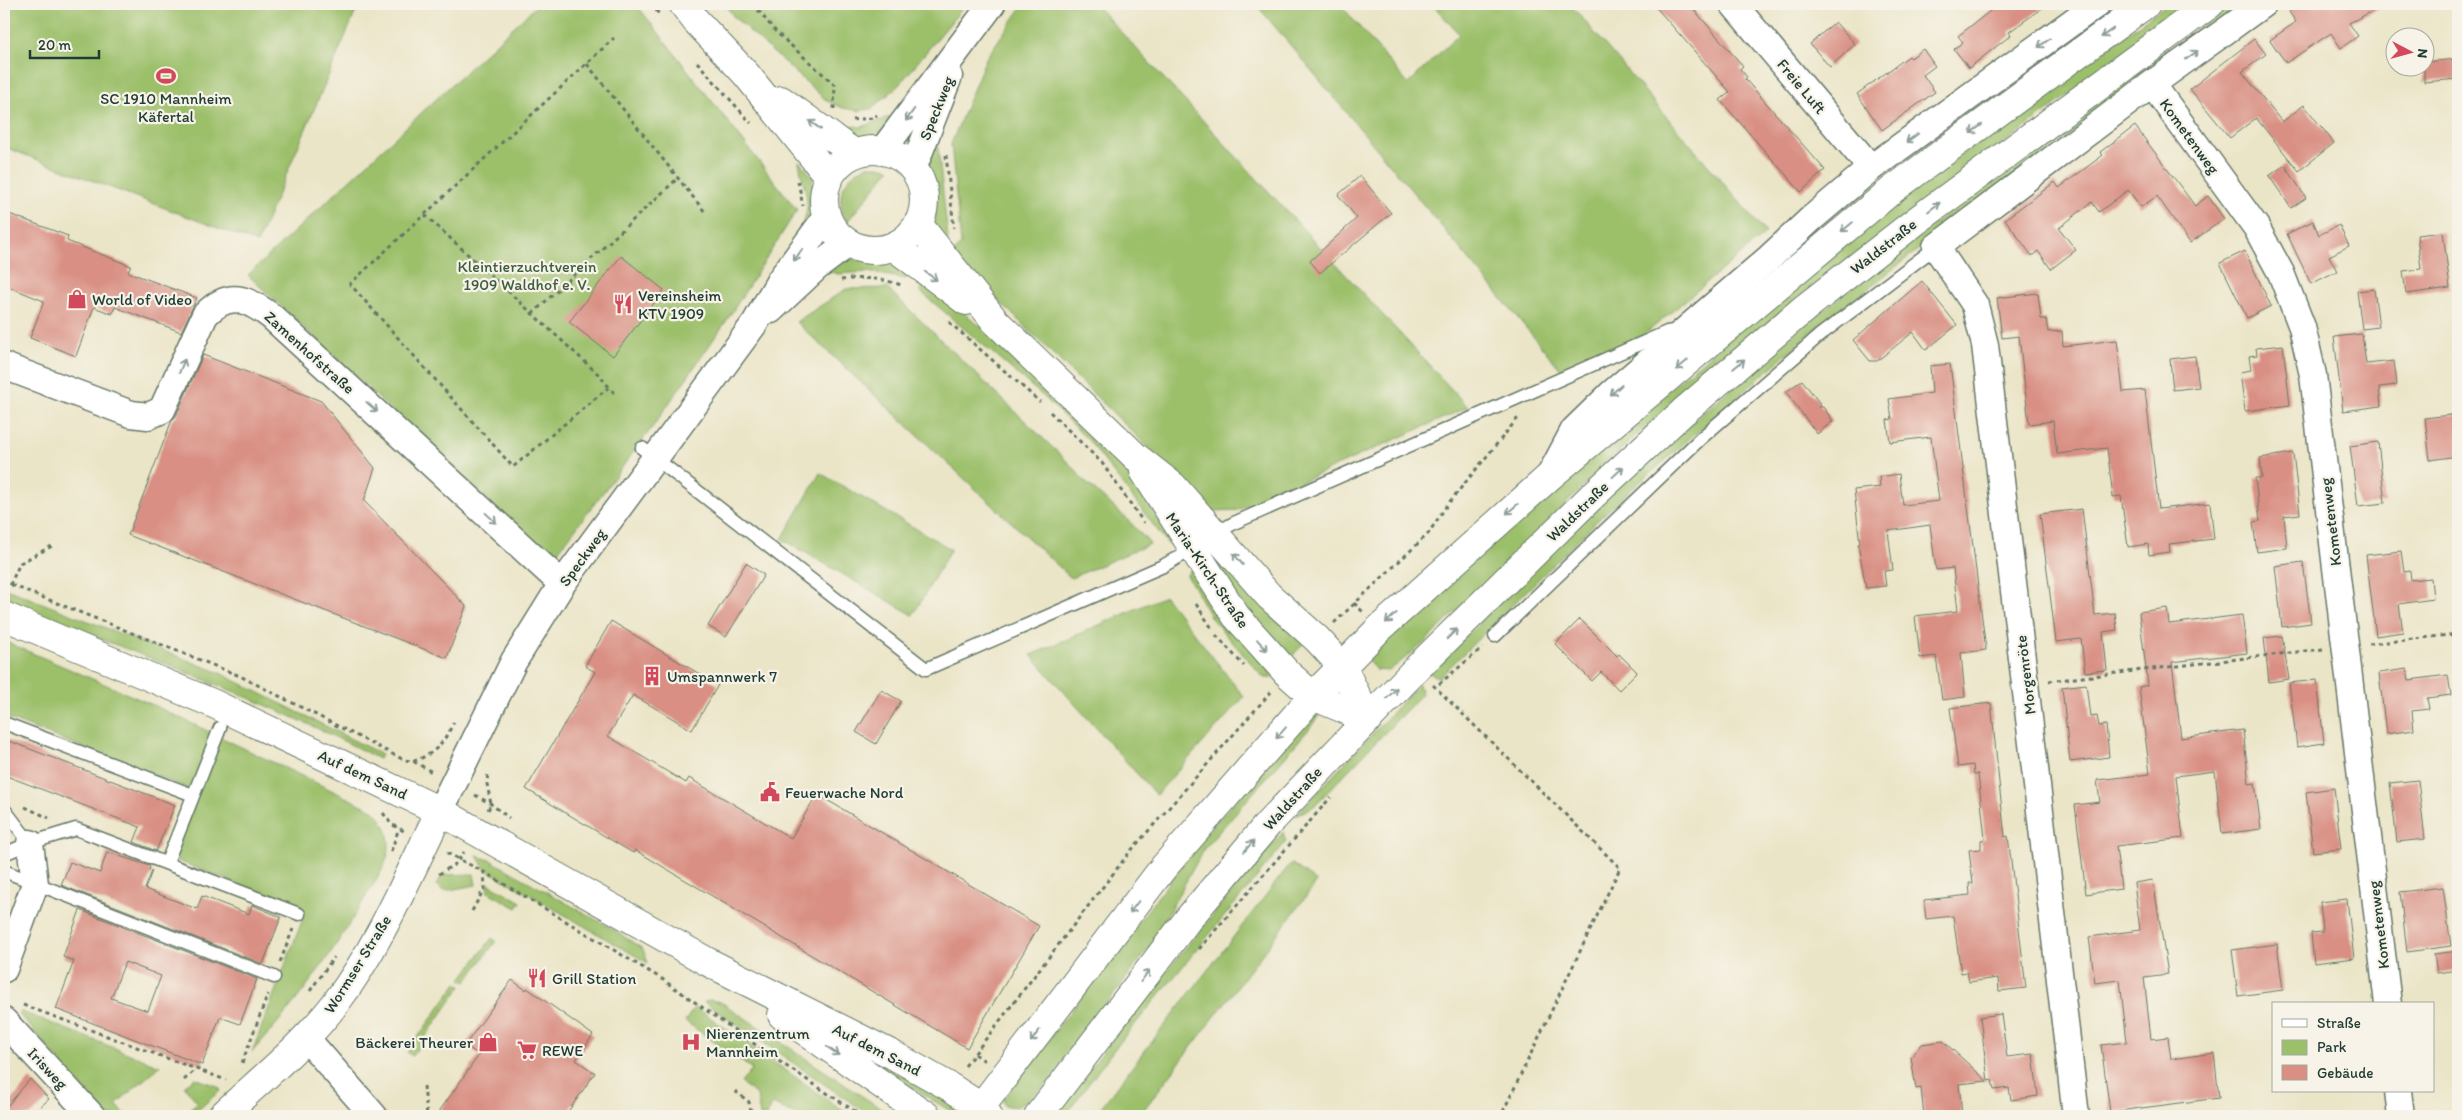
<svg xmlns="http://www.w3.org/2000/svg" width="2462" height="1120" font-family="Itim,sans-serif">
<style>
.green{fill:#9cc06a;stroke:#5e7e4f}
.building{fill:#d98f83;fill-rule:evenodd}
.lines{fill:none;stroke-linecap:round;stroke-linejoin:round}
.service-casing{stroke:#667868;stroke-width:15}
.minor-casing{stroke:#667868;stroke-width:29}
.tertiary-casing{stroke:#667868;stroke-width:30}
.secondary-casing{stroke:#667868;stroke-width:30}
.path{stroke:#667868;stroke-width:3;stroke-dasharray:4 4;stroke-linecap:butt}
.service{stroke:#fff;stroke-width:12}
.minor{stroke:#fff;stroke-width:26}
.tertiary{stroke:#fff;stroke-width:28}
.secondary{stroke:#fff;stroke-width:28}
.oneway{stroke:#8f9e9a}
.labels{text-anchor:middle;stroke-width:4.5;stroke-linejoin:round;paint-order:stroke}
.street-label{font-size:16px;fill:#1f3d34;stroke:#f7f3e8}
.poi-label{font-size:16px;fill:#1f3d34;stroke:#f7f3e8;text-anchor:start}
.park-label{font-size:16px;fill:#3e5e42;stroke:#f7f3e8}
</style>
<rect width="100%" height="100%" fill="#f7f3e8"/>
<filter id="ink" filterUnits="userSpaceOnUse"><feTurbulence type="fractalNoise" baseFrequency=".02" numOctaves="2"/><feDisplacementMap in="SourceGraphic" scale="10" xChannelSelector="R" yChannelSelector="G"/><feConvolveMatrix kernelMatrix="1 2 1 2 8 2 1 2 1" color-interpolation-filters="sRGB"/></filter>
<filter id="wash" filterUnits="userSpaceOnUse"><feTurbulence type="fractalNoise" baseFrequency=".0096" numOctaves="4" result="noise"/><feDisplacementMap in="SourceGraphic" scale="20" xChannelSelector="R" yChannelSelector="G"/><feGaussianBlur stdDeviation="1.12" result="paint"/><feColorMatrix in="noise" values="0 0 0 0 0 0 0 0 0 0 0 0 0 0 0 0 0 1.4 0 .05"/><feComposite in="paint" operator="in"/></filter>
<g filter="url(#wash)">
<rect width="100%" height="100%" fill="#ebe5c8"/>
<path class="green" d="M4,4h355l-102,239 -253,-96z
M538,4h98l161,206 -70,110 -73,105 -103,136 -303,-286z
M725,4h241l-68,82 -25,22 -13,3 -17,-3 -16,-7 -93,-84z
M1024,4h71l373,403 -230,103 -25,1 -261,-256 9,-11 -10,-100 35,-86z
M1256,4h84l68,80 51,-50 -27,-30h138l196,229 -122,102 -82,36z
M2167,4h23l-390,292 -168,143 -208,204 -35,28 -13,-1 -10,-11 67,-66 359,-309 107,-83z
M2232,4h18l-245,178 -198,154 -201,176 -167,166 -10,-5 169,-169 205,-178 195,-153z
M889,117l8,5c-26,23 -34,24 -61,2l26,3z
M931,140l7,7 10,92 -3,2 -13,-21 1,-25 -7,-30z
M799,161c4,5 12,12 14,19 6,20 -5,42 -13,60l-4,-6c21,-30 7,-41 3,-73z
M867,166h12l11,3 -43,53c-13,-24 -5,-45 20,-56z
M848,259l42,3 24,11 -8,6 -38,-7 -30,2 -10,-3z
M925,282l71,57 114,112 31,40 33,52 -6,1 -78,-102 -47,-46 -122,-104 -1,-5z
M887,288l191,184 1,4 50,45 21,23 -79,34 -275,-256 50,-33z
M820,473l131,76 -38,66 -131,-76z
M1217,551l87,91 -14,17 -36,-39 -45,-62z
M1191,569l77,100 5,9h-9l-53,-60 -24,-43z
M4,588l214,84 163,82 -2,5c-120,-63 -249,-108 -375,-157z
M1165,596l79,101 -88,98 -125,-140z
M4,641l149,64 222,106c12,14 18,31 11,50 -5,13 -15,27 -23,40 -31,54 -68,104 -111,151l50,-131 -6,-15 -118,-45 -4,-9 24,-60 -194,-75z
M1419,684l3,10 -108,112 -19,10z
M1317,709l5,2 -12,17 -106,121 -54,97 -105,140 -28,21 -13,-2 -1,-5 201,-264z
M1283,832l3,10 -174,210 -47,64h-10c71,-98 149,-191 228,-284z
M477,856l13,4 119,67 34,22 5,14 -163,-94z
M1291,863l26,19 -178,234h-45z
M474,874l2,11 -32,6 -8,-6 7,-10z
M488,883l33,19 -4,6 -29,-16z
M492,938l4,3 -30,41 -5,-3z
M457,983l4,3 -49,70 -5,-4z
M710,1000l11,2 171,114h-21l-167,-114z
M695,1007l156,109h-53l-26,-12 -5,12h-7l-3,-21 -16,-12 11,-14 -67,-48z
M20,1011l140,55 -44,38 10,12h-19l-89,-103z
M880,1059l81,50v4l-4,2 -74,-45 -5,-7z
M195,1078l22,8 4,4 -30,26h-9l16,-13 -14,-17z"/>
<g id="blocks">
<path class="building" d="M1653,4h36l54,62 -3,3 7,8 -2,2 80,91 -24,22 -81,-92 10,-8z
M1999,4h49l-39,28 2,3 -42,33 -15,-19 9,-7 -5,-6z
M2300,4h87l-38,19 9,13 -17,12 -10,-15 -45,30 -16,-23 26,-18 -7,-10z
M1835,22l20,22 -25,23 -20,-23z
M2254,39l12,15 -24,18 40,50 22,-17 30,38 -35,28 -43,-53 -26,20 -40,-49z
M1923,49l12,17 -12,9 12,17 -53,38 -25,-36 52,-38 2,2z
M2458,59v20l-34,3v-20z
M2135,126l60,80 13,-10 16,23 -34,24 -33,-47 -16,11 -13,-17 -29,22 -7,-10 -33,26 17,22 -25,19 -13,-18 -6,5 -27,-37 50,-37 4,6 44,-33 -3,-3z
M2285,165l21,33 -15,10 -22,-32z
M1360,176l31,37 -71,60 -10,-12 47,-43 -19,-23z
M4,212l64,24 -1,5 64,25 -3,6 69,26 -16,34 -66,-25 -3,7 -18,-7 -18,49 -46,-18 14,-37 -40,-16z
M2313,221l6,14 20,-10 10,21 -20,10 8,15 -26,13 -24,-50z
M2443,232l7,56 -44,6 -3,-23 18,-2 -4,-34z
M2245,251l26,55 -24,12 -27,-55z
M621,256l43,34 -51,66 -44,-34z
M1922,281l35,44 -31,25 -13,-18 -36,29h-7l-17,-21z
M2374,289l5,38 -17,2 -5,-38z
M2038,293l3,26h5l2,13 14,-1 1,15 54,-6 6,52 22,-2 14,119 51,-6 4,36 -45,5 1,8 -21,3 -1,-11 -20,3 -7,-51 -8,1 -6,-49 -50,6 -4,-33 -24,3 -10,-88 -17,2 -5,-40z
M2362,334l4,30 28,-3 3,24 -18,2 2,19 -38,5 -9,-74z
M2283,345l7,60 -45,6 -5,-39 11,-2 -2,-14 8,-1 -1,-7z
M203,355l118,46 54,67 -11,33 102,105 -19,52 -319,-123 44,-115 4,-4z
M2195,356l4,31 -26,3 -3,-31z
M1950,364l36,286 -25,3 4,44 -23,3 -6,-44 -16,2 -5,-42 43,-5 -5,-43 -17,2 -6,-45 -42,6 5,39 -9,1 2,15 -20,2 -8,-44h2l-6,-54 26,-3 -1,-10 20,-3 4,31 36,-4 -8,-64 -41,5 -3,-22 5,-1 -3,-20 43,-6 -2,-27z
M1802,380l19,25 -3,2h5l10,14 -16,13 -31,-42z
M2458,414v42l-28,4 -5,-42z
M2378,442l7,61 -27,3 -8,-60z
M2293,453l7,61 -16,2 3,32 -30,4 -4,-30 7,-1 -5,-43h7l-2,-20z
M2082,509l13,106 20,-2 2,17 -14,2 4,38 -22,2 -4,-33 -25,3 -16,-128z
M2401,551l3,21 6,-1 1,9 20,-2 2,21 -34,5 4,28 -27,4 -10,-81z
M2303,562l8,61 -29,4 -7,-61z
M746,563l18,12 -38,62 -18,-11z
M2167,608l2,16 73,-9 5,38 -75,9 9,76 62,-8 6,54 6,-1 6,46 -39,5 -7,-63 -39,5 7,62 -67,8 5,43 -35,5 -11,-89 25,-3 -3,-22 53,-6 -11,-87 9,-2 -9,-73z
M1580,619l37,37 2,-2 18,18 -18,18 -18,-18 -9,9 -37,-37z
M611,621l107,64 -26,45 -59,-35 -25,41 78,47 3,-5 102,60 26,-44 222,132 -72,122 -332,-198 -2,3 -107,-64 69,-117 -10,-6z
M2282,636l7,43 -20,3 -5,-44z
M2407,669l2,11 39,-5 3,20 -24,3 2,11 -17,2 2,19 -28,4 -7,-61z
M2317,680l7,63 -27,4 -8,-64z
M2086,684l4,33 7,-1 2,10 7,-1 3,32 -39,5 -8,-75z
M881,690l20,11 -25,43 -20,-12z
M1991,703l9,89 5,45 3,-1 18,152 -27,3 -1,-13 -29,4 -2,-10 -6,1 -8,-57 -27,3 -2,-19 46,-5 -1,-12h4l-4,-33 12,-1v-9l4,-1 -7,-65h-4l-1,-9 -15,2 -8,-59z
M4,739l171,66 -19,46 -22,-9 6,-15 -136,-52z
M2418,780l7,59 -28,3 -7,-59z
M2334,788l7,61 -28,3 -7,-60z
M107,852l43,14 -1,4 3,1 -7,18 52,20 5,-13 47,18 3,-9 29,12 -18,47 -202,-79 9,-23 30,11z
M2153,880l15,94 -24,3 7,62 17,-2 3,22 43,-6 5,45 -109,14 -9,-67 26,-3 -7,-62 -25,3 -6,-46 51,-7 -6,-47z
M2443,887l8,59 -44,6 -7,-60z
M2347,899l7,59 -40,5 -3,-30 12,-1 -3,-30z
M80,910l177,69 -17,45 -20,-7 -18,48 -146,-56 18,-48 -11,-4zM125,962l36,14 -13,35 -37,-13z
M2277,944l6,46 -45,6 -6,-46z
M2458,951v19l-21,3 -3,-19z
M512,980l14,10 1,-2 66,47 -17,25 19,13 -30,43h-129l43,-61 -14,-10z
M2001,1014l6,43 26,-3 5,42 -27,4 -2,-12 -15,2 -2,-10 -4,1 -8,-64z
M1943,1041l44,40 -28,3 3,32h-38l-3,-28 -5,1 -5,-32 11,-13z
M30,1079l19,20 -19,17h-26v-6z"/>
</g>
</g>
<g filter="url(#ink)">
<use href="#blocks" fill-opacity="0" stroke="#667868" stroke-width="1"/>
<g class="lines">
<defs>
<path id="service" d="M642,448l284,221 237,-103 31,-18
M1213,535l21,-12 433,-191 7,-1
M1495,636l205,-197 120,-104 116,-88
M4,723l189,72
M4,809l26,34
M4,854l26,-11 46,-14 223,85
M167,862l53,-134
M4,871l270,106"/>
<path id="minor" d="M1733,4l138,164
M2152,84l104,143 25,46 21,54 11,48 75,629
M882,151l110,-147
M913,169l36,-93
M771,310l46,-43 32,-24
M4,366l127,48 17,2 14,-6 43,-95c24,-25 42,-17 67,2l290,267
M1549,477l25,-47 38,-37 157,-135 42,-39 60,-51 226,-164
M440,811l74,-150 48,-77 193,-261 25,-43 47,-64
M4,969l31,-85 -5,-41
M4,1021l88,95
M306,1038l68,78
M2398,1091l3,25
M2076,1116l-91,-771 -10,-40 -39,-58 216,-163 111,-80"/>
<path id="tertiary" d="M4,616l208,87 228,108 268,151 185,93 57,32 31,20 7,9
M782,1015l145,101
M222,1116c38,-36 81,-70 113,-112 44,-58 73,-128 105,-193"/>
<path id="secondary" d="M683,4l13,17 50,53 83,103
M781,100l74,54
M824 200a50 50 0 1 1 100 0a50 50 0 1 1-100 0Z
M918,224l77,97 141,136 37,29 96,110 48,43 25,27 26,53
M893,246l73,55
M1144,471l92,145 51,57 26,23 55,23
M974,1116l189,-248 150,-172 66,-67 170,-152 343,-287 254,-186
M1038,1116l151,-198 79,-94 149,-156 173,-170 93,-86 123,-105 110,-86 294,-217"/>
</defs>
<use href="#service" class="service-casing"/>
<use href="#minor" class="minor-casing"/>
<use href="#tertiary" class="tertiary-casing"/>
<use href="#secondary" class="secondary-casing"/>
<path class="path" d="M651,4l8,10
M753,4l23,28 59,53 -1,24
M697,62l54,61
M587,64l118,148
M852,120l20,-2 5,-3
M946,155l8,73
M798,181l5,25
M425,215l172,158 20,23
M841,280c21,-3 40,-2 60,5
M532,314l146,-136
M949,322l91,80
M609,387l-96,80 -163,-183 264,-246
M1050,412l52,51 42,60
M4,582l236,94 164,84 9,1 19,11
M10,585l10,-22 32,-17
M1354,603l9,9
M1196,604l17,26
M1334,623l94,-89 19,-29 71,-87
M1216,635l28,31
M2369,644l89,-10
M2049,681l274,-32
M1439,684l43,-36
M1433,685l187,183 -119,248
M413,761c23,-7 30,-18 41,-39
M475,795l16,9 18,14
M25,807l24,11
M488,810l3,-6 -4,-20 1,-12
M383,813l8,11 13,7
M391,851l8,-23
M447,853l37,19 178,107 121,85 79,52
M439,874l18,-11 7,-11
M472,911l13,-24 -1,-15
M1199,949l132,-152
M280,962l13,-33
M310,991l24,-34
M23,1005l203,75
M975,1054l11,8
M242,1063l26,-69
M965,1066l164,-213 142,-161
M184,1080l12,-11
M424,1086l3,30
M735,1091l14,11 3,14"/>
<use href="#service" class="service"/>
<use href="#minor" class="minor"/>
<use href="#tertiary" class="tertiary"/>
<use href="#secondary" class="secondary"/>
</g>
<defs><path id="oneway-shaft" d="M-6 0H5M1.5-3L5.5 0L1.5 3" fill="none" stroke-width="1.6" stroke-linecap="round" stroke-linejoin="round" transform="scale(1.25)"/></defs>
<g class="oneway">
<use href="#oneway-shaft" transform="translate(2107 33) rotate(144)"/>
<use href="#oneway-shaft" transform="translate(2044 43) rotate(144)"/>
<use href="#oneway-shaft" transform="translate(2192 55) rotate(-36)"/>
<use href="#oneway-shaft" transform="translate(910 115) rotate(125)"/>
<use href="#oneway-shaft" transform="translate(815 125) rotate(-144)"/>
<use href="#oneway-shaft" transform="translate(1976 129) rotate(144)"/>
<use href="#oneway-shaft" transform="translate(1912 138) rotate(144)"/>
<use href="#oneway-shaft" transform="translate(1934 207) rotate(-37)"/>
<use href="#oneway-shaft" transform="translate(1847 227) rotate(141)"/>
<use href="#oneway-shaft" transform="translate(798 255) rotate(126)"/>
<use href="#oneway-shaft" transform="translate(931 276) rotate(35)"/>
<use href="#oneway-shaft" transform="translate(1739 364) rotate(-40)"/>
<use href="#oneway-shaft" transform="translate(1682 365) rotate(140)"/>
<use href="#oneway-shaft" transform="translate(182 366) rotate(-68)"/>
<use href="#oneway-shaft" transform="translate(1616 390) rotate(138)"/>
<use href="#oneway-shaft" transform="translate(372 407) rotate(42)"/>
<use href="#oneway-shaft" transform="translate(1618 472) rotate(-43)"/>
<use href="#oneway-shaft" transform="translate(1512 509) rotate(139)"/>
<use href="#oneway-shaft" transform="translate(491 518) rotate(43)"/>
<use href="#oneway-shaft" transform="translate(1238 559) rotate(-130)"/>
<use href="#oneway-shaft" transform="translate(1391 618) rotate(138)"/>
<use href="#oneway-shaft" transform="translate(1452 634) rotate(-45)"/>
<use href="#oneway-shaft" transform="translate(1262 645) rotate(49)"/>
<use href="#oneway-shaft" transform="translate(1392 693) rotate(-46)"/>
<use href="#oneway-shaft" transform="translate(1281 733) rotate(131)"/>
<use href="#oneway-shaft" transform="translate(1249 846) rotate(-50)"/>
<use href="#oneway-shaft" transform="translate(1134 907) rotate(127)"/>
<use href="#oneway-shaft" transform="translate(1145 976) rotate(-53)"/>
<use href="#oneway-shaft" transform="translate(1035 1036) rotate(127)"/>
<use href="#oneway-shaft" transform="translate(833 1051) rotate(35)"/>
</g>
</g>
<defs>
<symbol id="stadium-bare" viewBox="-9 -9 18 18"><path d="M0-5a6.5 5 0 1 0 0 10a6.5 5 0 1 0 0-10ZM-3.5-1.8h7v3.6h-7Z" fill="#d1495b" stroke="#f7f3e8" stroke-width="2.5" paint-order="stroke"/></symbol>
<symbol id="shop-bare" viewBox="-9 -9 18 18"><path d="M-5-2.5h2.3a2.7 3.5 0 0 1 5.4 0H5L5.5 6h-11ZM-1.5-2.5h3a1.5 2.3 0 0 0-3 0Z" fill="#d1495b" stroke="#f7f3e8" stroke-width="2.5" paint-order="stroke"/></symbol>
<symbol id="restaurant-bare" viewBox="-9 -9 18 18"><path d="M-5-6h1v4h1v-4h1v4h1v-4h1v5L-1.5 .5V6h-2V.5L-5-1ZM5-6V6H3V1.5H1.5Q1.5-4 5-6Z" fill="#d1495b" stroke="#f7f3e8" stroke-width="2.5" paint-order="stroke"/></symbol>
<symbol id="building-bare" viewBox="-9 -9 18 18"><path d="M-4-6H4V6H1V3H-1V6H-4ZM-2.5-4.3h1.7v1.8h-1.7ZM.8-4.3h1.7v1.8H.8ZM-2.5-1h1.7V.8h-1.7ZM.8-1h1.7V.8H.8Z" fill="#d1495b" stroke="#f7f3e8" stroke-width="2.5" paint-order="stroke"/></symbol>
<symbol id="civic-bare" viewBox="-9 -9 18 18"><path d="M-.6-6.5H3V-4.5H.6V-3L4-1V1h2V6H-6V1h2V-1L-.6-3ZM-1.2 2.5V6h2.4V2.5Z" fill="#d1495b" stroke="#f7f3e8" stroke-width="2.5" paint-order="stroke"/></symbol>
<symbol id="hospital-bare" viewBox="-9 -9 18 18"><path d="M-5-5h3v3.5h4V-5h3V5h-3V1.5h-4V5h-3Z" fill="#d1495b" stroke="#f7f3e8" stroke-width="2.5" paint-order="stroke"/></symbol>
<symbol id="supermarket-bare" viewBox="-9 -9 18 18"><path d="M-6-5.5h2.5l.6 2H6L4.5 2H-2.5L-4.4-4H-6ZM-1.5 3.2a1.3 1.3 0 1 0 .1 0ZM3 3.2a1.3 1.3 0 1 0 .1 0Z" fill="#d1495b" stroke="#f7f3e8" stroke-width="2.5" paint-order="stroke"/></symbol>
</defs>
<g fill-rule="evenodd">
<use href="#stadium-bare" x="152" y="62" width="28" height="28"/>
<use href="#shop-bare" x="63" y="285" width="28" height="28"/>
<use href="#restaurant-bare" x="609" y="290" width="28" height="28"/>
<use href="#building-bare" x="638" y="662" width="28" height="28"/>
<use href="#civic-bare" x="756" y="778" width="28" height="28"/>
<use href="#restaurant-bare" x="523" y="964" width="28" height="28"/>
<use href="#shop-bare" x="474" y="1028" width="28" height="28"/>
<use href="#hospital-bare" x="677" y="1028" width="28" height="28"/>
<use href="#supermarket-bare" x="513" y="1036" width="28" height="28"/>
</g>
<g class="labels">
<g class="street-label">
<text transform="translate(1802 86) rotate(50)" y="6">Freie Luft</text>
<text transform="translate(936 108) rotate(-68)" y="6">Speckweg</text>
<text transform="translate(2190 136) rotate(54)" y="6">Kometenweg</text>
<text transform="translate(1883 246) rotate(-38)" y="6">Waldstraße</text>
<text transform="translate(310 352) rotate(42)" y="6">Zamenhofstraße</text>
<text transform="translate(1577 511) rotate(-44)" y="6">Waldstraße</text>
<text transform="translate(2330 522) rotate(-97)" y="6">Kometenweg</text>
<text transform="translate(582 557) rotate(-54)" y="6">Speckweg</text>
<text transform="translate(1208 570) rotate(56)" y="6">Maria-Kirch-Straße</text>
<text transform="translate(2025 675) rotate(-97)" y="6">Morgenröte</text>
<text transform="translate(363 774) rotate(25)" y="6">Auf dem Sand</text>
<text transform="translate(1292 798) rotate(-48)" y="6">Waldstraße</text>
<text transform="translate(2378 925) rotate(-97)" y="6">Kometenweg</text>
<text transform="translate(357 964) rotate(-58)" y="6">Wormser Straße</text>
<text transform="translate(877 1049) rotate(27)" y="6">Auf dem Sand</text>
<text transform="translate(48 1068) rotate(47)" y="6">Irisweg</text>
</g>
<g class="poi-label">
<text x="166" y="104" text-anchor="middle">SC 1910 Mannheim<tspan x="166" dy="18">Käfertal</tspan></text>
<text x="638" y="301">Vereinsheim<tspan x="638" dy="18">KTV 1909</tspan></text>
<text x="92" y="305">World of Video</text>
<text x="667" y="682">Umspannwerk 7</text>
<text x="785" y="798">Feuerwache Nord</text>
<text x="552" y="984">Grill Station</text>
<text x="706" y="1039">Nierenzentrum<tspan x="706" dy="18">Mannheim</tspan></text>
<text x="473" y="1048" text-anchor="end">Bäckerei Theurer</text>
<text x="542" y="1056">REWE</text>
</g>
<g class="park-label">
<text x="527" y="272">Kleintierzuchtverein<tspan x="527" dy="18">1909 Waldhof e. V.</tspan></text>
</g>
</g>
<rect width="2462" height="1120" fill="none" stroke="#f7f3e8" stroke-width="20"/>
<rect x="2272" y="1002" width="162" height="90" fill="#f7f3e8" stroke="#a1aaa0"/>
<rect x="2282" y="1019" width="25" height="8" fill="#ffffff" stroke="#a1aaa0"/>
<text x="2317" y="1028" font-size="15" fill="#1f3d34">Straße</text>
<rect x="2282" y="1040" width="25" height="15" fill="#9cc06a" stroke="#a1aaa0"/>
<text x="2317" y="1052" font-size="15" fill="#1f3d34">Park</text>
<rect x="2282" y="1065" width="25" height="15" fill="#d98f83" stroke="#a1aaa0"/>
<text x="2317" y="1078" font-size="15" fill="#1f3d34">Gebäude</text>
<g transform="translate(2410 52) rotate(96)"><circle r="24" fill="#f7f3e8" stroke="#a1aaa0"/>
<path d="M0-4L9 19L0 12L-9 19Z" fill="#d1495b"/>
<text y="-8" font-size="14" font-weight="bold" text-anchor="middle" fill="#1f3d34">N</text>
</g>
<path d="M30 50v8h69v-8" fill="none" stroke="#1f3d34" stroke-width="2.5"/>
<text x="38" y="50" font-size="15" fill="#1f3d34" stroke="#f7f3e8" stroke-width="4" paint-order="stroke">20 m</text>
</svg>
